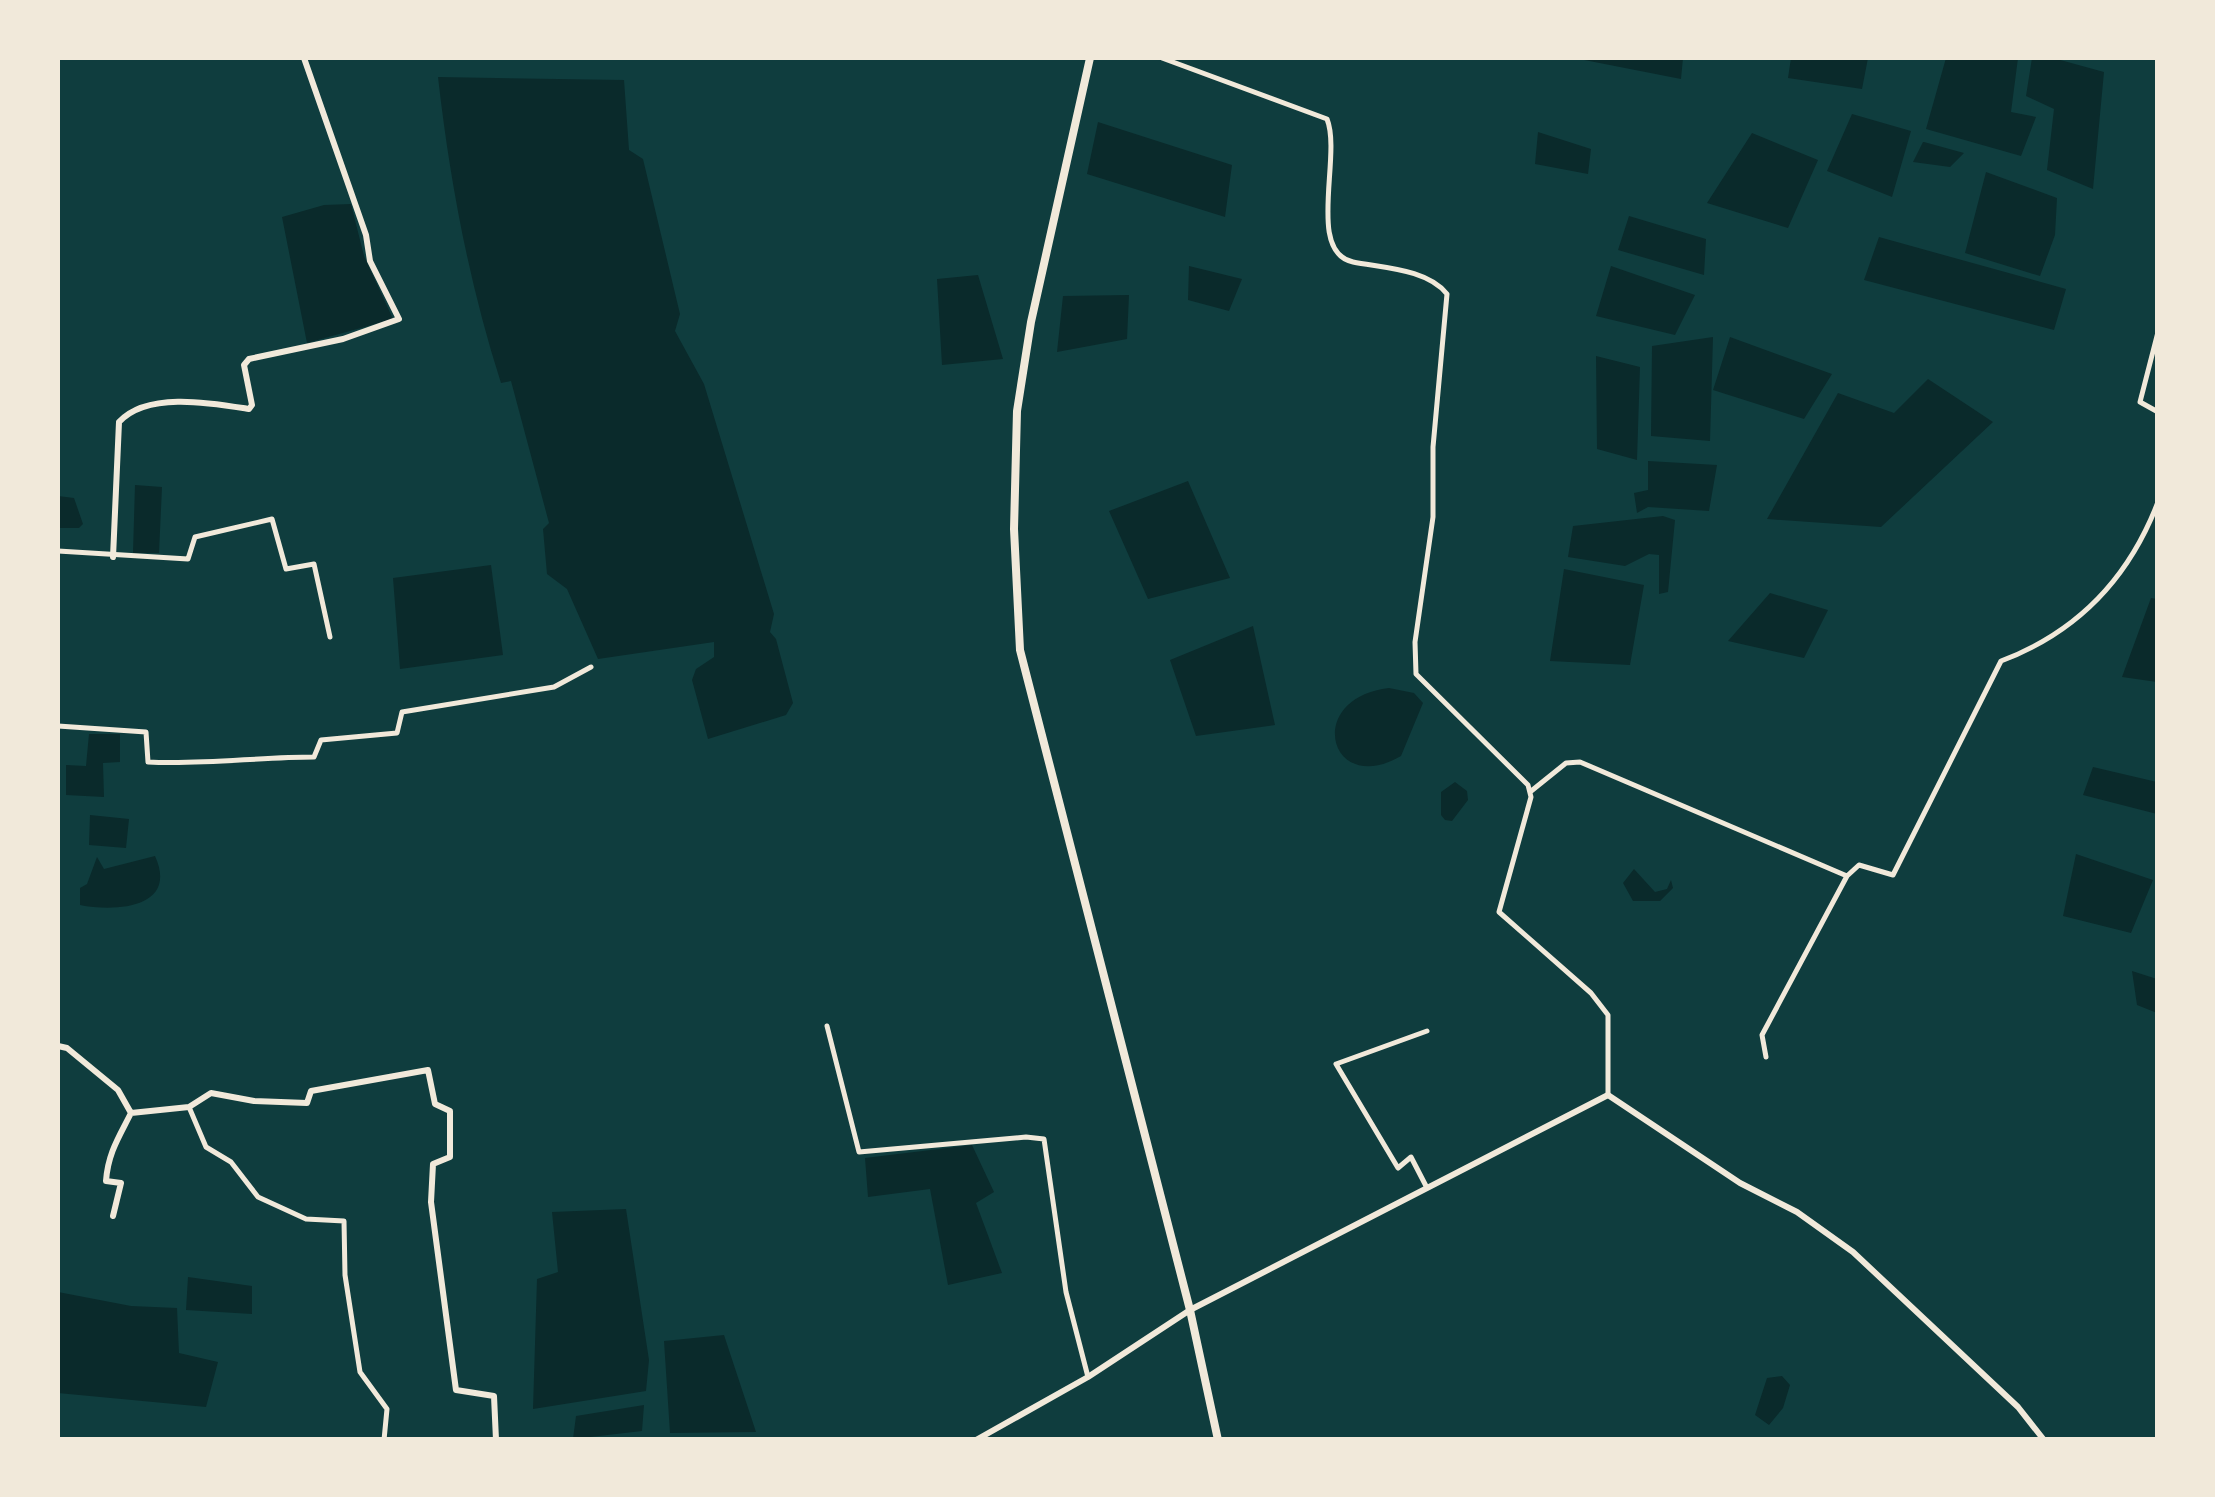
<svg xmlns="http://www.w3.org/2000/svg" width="2215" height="1497" font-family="'DejaVu Sans',sans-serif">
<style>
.water{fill:#0a2a2b}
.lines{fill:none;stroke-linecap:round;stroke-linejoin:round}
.minor{stroke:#f1e9da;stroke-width:5}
.tertiary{stroke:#f1e9da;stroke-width:6}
.trunk{stroke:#f1e9da;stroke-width:8}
</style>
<rect width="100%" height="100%" fill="#0f3d3e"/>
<path class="water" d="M1574,58h109l-2,21z
M1791,58h77l-6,31 -74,-11z
M1946,58h72l-7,54 25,5 -15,39 -95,-27z
M2032,58h21l51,14 -11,117 -46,-19 7,-61 -28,-13z
M438,77l186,3 5,70 14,9 37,155 -5,17 29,53 70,230 -4,18 6,7 17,64 -7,12 -78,24 -16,-59 4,-11 18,-12v-15l-116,17 -31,-70 -20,-15 -4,-45 6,-6 -38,-142 -10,2c-32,-100 -51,-201 -63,-306z
M1852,114l59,17 -19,66 -65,-26z
M1098,122l134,43 -7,52 -138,-43z
M1538,132l53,17 -3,25 -53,-10z
M1752,133l66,27 -30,68 -81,-25z
M1923,142h1l40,11 -14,14 -37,-5z
M1986,172l71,26 -2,37 -15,41 -75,-23z
M351,204l13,52 29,63 -86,24 -25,-126 42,-12z
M1629,216l77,23 -2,36 -86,-25z
M1879,237l187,52 -12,41 -190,-50z
M1189,266l53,13 -13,32 -41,-11z
M1611,266l84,29 -20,40 -79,-19z
M978,275l25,84 -61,6 -5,-86z
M1129,295l-2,44 -70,13 6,-56z
M1713,337l-3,104 -59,-5 1,-90z
M1730,337l102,37 -28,45 -91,-29z
M1596,356l44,11 -3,93 -40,-11z
M1928,379l65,43 -112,105 -114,-8 71,-126 56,20z
M1648,461l69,4 -8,46 -61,-4 -11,6 -3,-20 14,-3z
M1188,481l42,97 -82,21 -39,-88z
M135,485l27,2 -3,66h-26z
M58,496l16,2 9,26 -4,4h-21z
M1663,516l12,4 -7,72 -9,2v-39l-10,-1 -24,12 -57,-9 5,-31z
M491,565l12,90 -103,14 -7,-91z
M1564,569l80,16 -14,80 -80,-4z
M1770,593l58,17 -24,48 -76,-17z
M2151,598l6,1v83l-35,-5z
M1253,626l22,99 -79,11 -26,-76z
M1389,688l25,5 9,10 -22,53c-72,42 -98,-58 -12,-68z
M89,734h31v28l-17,1 1,34 -38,-2v-30l20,1z
M2093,767l64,15v32l-74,-19z
M1455,782l12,9 1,9 -16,21 -7,-1 -4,-5v-23z
M90,815l39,4 -3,29 -37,-3z
M2076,854l77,26 -22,53 -68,-17z
M155,856c24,53 -41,56 -75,49v-17l7,-4 10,-27 7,12z
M1634,869l21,23 12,-3 4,-9 2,8 -13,13h-27l-10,-18z
M2132,971l25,8v34l-20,-8z
M972,1145l22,47 -18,11 26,70 -54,12 -18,-96 -62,8 -3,-39z
M626,1209l23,151 -3,31 -113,18 4,-130 21,-7 -6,-60z
M188,1277l64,9v28l-66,-4z
M58,1292l73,14 46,2 2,45 39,9 -12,45 -148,-14z
M724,1335l32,97 -86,1 -6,-92z
M1782,1376l8,9 -7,23 -14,17 -14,-10 12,-37z
M644,1405l-2,26 -69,8 3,-23z"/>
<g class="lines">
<path class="minor" d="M1162,58l165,61c15,37 -21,133 26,143 30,6 74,7 94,32l-14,153v70l-18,125 1,32 112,111 3,12 -32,115 92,81 17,22v80
M2158,332l-18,70 18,10
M2158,451v14
M58,551l130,8 7,-22 77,-18 14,50 28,-5 16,73
M58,726l88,6 2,30c56,3 110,-5 166,-5l7,-17 76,-7 5,-21 152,-25 37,-20
M1530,792l36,-29 14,-1 267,114 12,-11 34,10 108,-214c77,-29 128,-83 157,-159
M827,1026l32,126 167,-15 18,2 22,153 22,85
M1766,1057l-4,-22 85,-159
M189,1107l17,40 25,15 27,35 48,22 38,2 1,54 15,97 27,37 -3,31
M1426,1186l-15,-29 -13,11 -62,-104 91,-33"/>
<path class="tertiary" d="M113,557l6,-135c28,-31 93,-19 130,-13l3,-4 -8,-40 5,-6 94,-20 56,-20 -29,-58 -4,-26 -62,-177
M58,1046l9,2 51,42 13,23 58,-6 22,-14 43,8 53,2 4,-12 117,-21 7,34 15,7v46l-17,7 -2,38 25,188 38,6 2,44
M113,1216l8,-33 -15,-2c2,-28 13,-44 25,-68
M976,1440l112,-63 102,-67 418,-215 132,88 57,29 56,40 165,155 26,33"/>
<path class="trunk" d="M1090,58l-59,264 -14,89 -3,118 6,121 170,660 28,130"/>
</g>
<rect width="2215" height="1497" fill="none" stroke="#f1e9da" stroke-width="120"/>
</svg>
